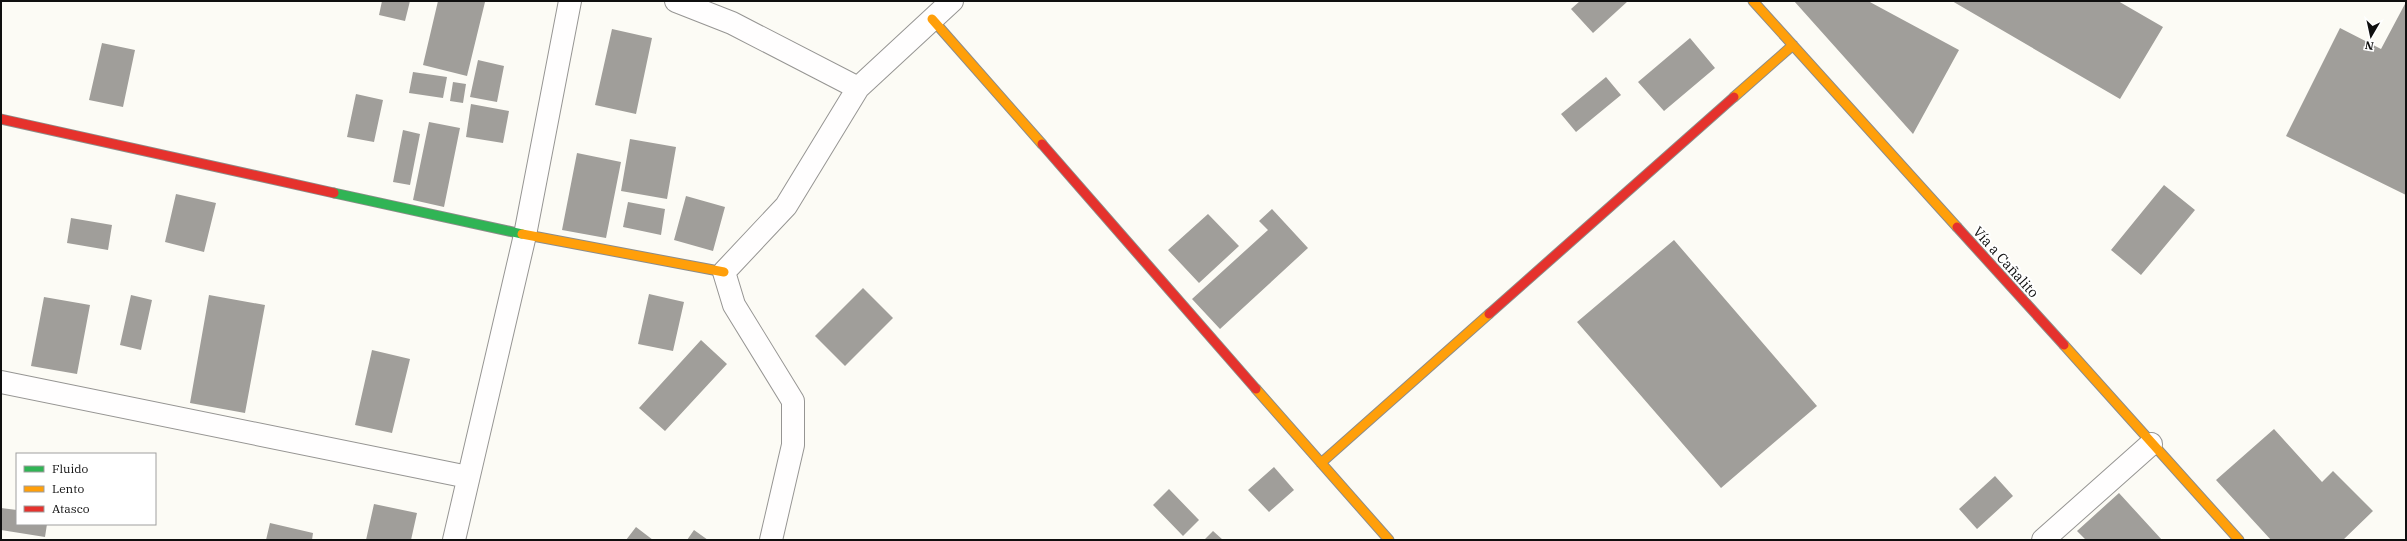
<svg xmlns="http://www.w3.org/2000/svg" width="2407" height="541" font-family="'IBM Plex Serif',serif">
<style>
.building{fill:#a09e9a}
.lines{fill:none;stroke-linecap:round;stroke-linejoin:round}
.street-casing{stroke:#969593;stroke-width:24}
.fast-casing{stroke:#8c8c89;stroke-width:11}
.slow-casing{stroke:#8c8c89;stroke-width:11}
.jam-casing{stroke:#8c8c89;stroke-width:11}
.street{stroke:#fffefe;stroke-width:22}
.fast{stroke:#30b455;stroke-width:9}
.slow{stroke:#ff9f0a;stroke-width:9}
.jam{stroke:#e5322d;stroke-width:9}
.labels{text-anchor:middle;stroke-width:4;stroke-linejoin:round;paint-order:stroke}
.street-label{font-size:14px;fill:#0f0f0f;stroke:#fff}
</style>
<rect width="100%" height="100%" fill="#fcfbf5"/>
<path class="building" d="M382,1h28l-5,20 -26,-6z
M438,1l47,1 -18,74 -44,-11z
M1580,1h48l-35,32 -22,-24z
M1794,1h74l91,49 -46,84z
M1952,1h166l45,26 -43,72z
M2406,2v193l-120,-59 54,-108 41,21z
M612,29l40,9 -16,76 -41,-9z
M1690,38l25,30 -51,43 -26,-29z
M102,43l33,7 -12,57 -34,-7z
M478,60l26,6 -7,36 -27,-5z
M413,72l34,5 -4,21 -34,-5z
M1606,77l15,18 -45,37 -15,-18z
M453,82l13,2 -3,19 -13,-2z
M356,94l27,6 -9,42 -27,-5z
M471,104l38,7 -6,32 -37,-6z
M429,122l31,6 -16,79 -31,-7z
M403,130l17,4 -10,51 -17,-3z
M630,139l46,8 -9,52 -46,-8z
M577,153l44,9 -15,76 -44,-8z
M2164,185l31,25 -54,65 -30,-25z
M176,194l40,9 -12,49 -39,-10z
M686,196l39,11 -12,44 -39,-11z
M628,202l37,7 -4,26 -38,-8z
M1272,209l36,39 -88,81 -28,-30 76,-69 -9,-9z
M1208,214l31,32 -40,37 -31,-33z
M71,218l41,7 -4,25 -41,-7z
M1674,240l143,166 -96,82 -144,-166z
M863,288l30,30 -48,48 -30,-30z
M649,294l35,8 -11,49 -35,-7z
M131,295l21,5 -11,50 -21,-5z
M209,295l56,10 -20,108 -55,-10z
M44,297l46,8 -13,69 -46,-8z
M701,340l26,24 -62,67 -26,-23z
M372,350l38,9 -18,74 -37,-8z
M2274,429l48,53 11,-11 40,40 -30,29h-72l-55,-60z
M1274,467l20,23 -25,22 -21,-22z
M1995,476l18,20 -36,33 -18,-20z
M1169,489l30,31 -16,16 -30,-31z
M2119,493l43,47h-76l-9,-9z
M374,504l43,9 -6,27h-45z
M1,508l16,2v14h30l-2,13 -44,-7z
M270,523l43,10 -1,7h-46z
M636,527l17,13h-27z
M694,530l14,10h-21z
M1213,531l10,9h-19z"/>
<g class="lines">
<defs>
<path id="street" d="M676,1l56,22 126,65
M1,382l467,95
M454,540l71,-305 45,-234
M771,540l22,-95v-44l-59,-96 -10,-33 62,-66 72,-118 94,-87
M2043,540l108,-96"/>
<path id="fast" d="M334,193l188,41"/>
<path id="slow" d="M1753,1l204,226
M932,19l110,125
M1734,97l59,-52
M522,234l202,38
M2064,345l175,195
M1256,389l133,151
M1321,463l168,-149"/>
<path id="jam" d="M1,119l333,74
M1042,144l214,245
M1957,227l107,118
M1489,314l245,-217"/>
</defs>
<use href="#street" class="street-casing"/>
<use href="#fast" class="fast-casing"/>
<use href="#slow" class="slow-casing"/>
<use href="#jam" class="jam-casing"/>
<use href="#street" class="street"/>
<use href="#fast" class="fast"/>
<use href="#slow" class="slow"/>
<use href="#jam" class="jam"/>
</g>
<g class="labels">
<g class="street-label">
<text transform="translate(2006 262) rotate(48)" y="5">Vía a Cañalito</text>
</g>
</g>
<rect width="2407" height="541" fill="none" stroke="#0f0f0f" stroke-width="4"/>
<rect x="16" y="453" width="140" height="72" fill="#ffffff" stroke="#9f9f9f"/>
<rect x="24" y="466" width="20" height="6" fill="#30b455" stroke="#9f9f9f"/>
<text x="52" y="473" font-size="12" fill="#0f0f0f">Fluido</text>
<rect x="24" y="486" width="20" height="6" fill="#ff9f0a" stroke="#9f9f9f"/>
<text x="52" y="493" font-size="12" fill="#0f0f0f">Lento</text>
<rect x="24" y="506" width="20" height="6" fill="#e5322d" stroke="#9f9f9f"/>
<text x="52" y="513" font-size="12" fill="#0f0f0f">Atasco</text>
<g transform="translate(2371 36) rotate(189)" stroke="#ffffff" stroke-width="3" paint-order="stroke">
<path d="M0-3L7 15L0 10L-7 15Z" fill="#0f0f0f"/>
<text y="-6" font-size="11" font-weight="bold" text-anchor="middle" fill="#0f0f0f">N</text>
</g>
</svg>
